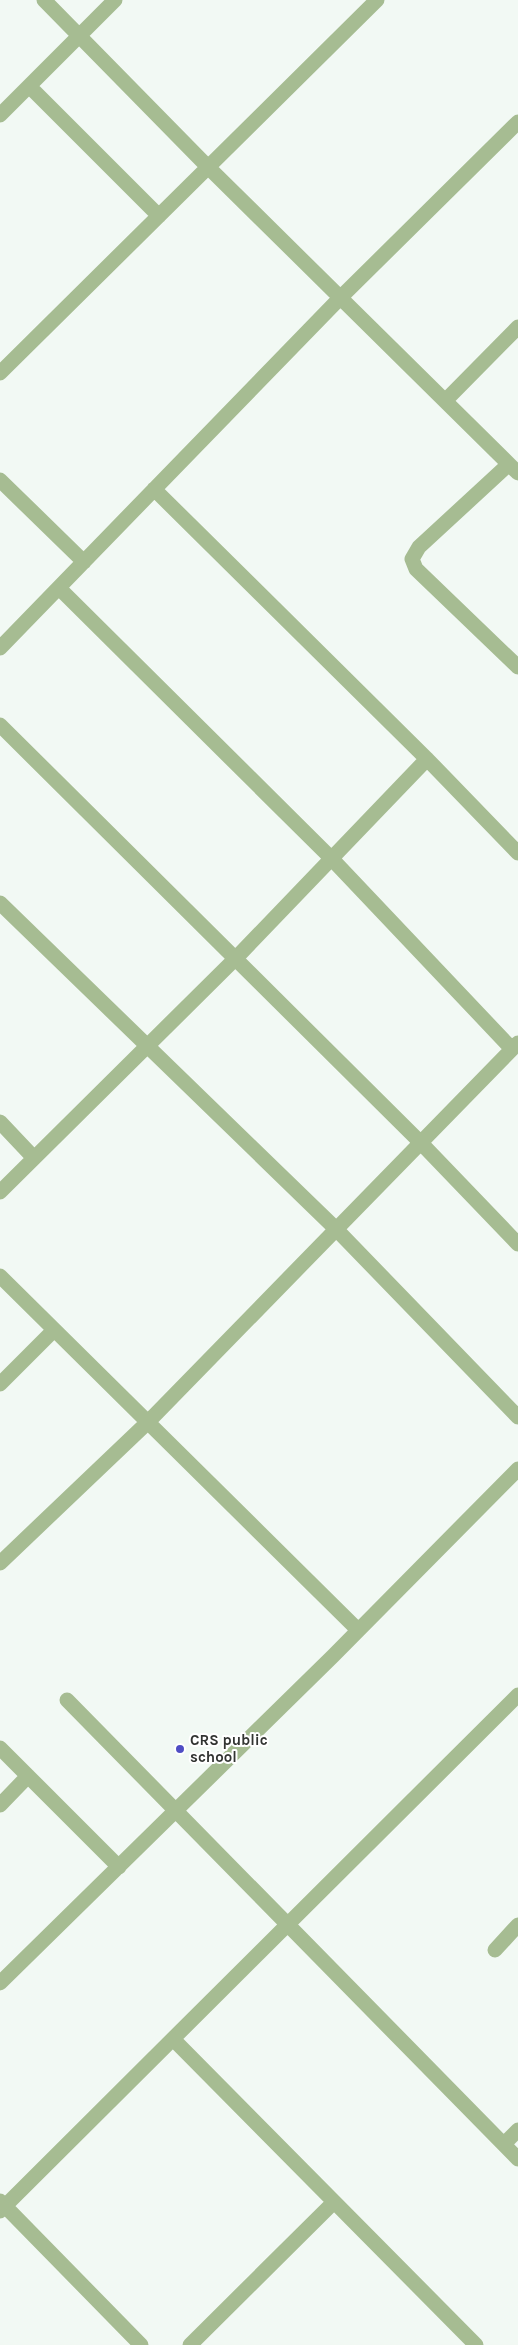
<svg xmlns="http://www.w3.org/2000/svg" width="518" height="2345" font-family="Karla,sans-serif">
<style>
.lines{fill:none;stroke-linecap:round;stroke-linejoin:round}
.minor{stroke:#a6bc92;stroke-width:15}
.poi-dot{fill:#4f4dc4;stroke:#fff;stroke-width:2}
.labels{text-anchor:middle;stroke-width:4;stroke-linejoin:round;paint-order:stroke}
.poi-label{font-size:15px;font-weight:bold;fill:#323432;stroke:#fff;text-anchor:start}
</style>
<rect width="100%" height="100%" fill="#f2f9f4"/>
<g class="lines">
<path class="minor" d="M44,0l164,167 310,306
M29,86l130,130
M0,115l115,-115
M0,373l377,-373
M445,401l73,-74
M509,464l-90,83 -7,12 4,10 102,98
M0,480l84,82
M154,489l273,270 91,94
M59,588l272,270 181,191
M0,648l340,-350 178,-176
M0,725l421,418 97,101
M0,903l336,326 182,188
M0,1122l34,36
M0,1192l236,-234 191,-199
M0,1276l358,354
M0,1384l54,-54
M0,1563l148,-141 370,-379
M67,1700l451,459
M0,1748l119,119
M0,1805l28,-29
M495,1950l23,-25
M0,1983l333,-327 185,-187
M173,2039l303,306
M504,2144l14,-14
M0,2201l141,144
M0,2211l518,-516
M190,2345l144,-143"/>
</g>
<circle class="poi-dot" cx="180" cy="1749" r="5"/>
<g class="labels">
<g class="poi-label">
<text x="190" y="1745">CRS public<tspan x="190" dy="17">school</tspan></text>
</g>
</g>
</svg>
